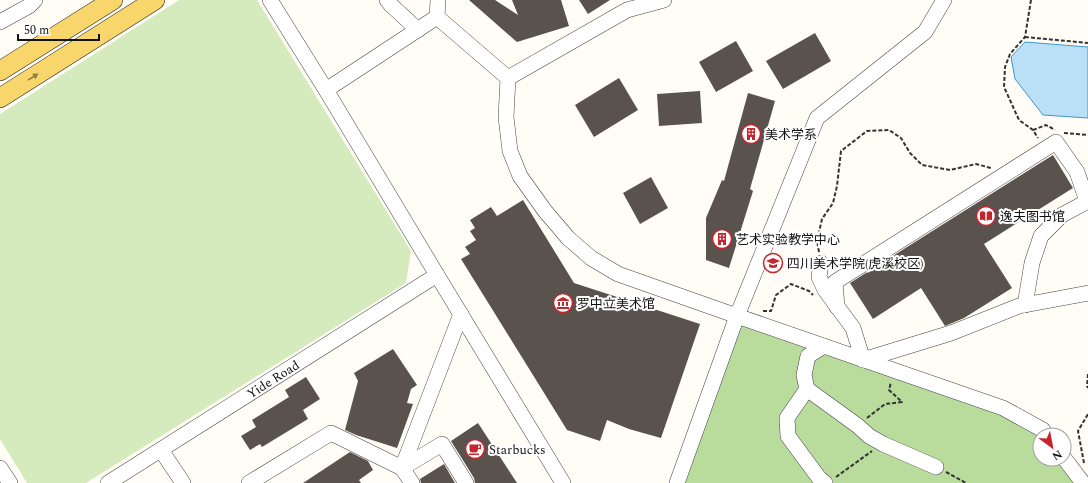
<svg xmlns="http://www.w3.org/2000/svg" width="1088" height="483" font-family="Spectral,'Noto Sans SC',serif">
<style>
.green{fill:#d5ebbd}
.forest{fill:#b9dc9c}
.water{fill:#b9e0f7;stroke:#3f96cf}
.building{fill:#5a524d}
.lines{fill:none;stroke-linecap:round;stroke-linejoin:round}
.minor-casing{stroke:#444;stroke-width:16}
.major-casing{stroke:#222;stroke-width:20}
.path{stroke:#333;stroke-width:2;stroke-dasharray:4 2;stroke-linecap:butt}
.minor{stroke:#fff;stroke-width:15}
.major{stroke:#f9d66b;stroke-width:19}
.oneway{fill:#917d42}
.labels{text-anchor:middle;stroke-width:4;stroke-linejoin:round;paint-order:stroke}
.poi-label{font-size:13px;fill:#111;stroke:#fff;text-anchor:start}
.street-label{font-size:13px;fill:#111;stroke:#fff}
</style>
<rect width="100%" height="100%" fill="#fffdf5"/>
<path class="green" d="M179,0h78l154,251 -5,32 -320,200h-59l-27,-44v-325z"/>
<path class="forest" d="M739,324l257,82 44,29v24h20l15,24h-391z"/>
<path class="water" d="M1025,42l63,5v71l-45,-3 -28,-36 -4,-22z"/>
<path class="building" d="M469,0h26l23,15 -6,-15h49l8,26 -52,16z
M579,0h31l-22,14z
M815,33l16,28 -48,28 -17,-28z
M736,41l17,30 -37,21 -17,-30z
M619,78l19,32 -44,27 -19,-32z
M700,91l2,32 -43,3 -2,-32z
M748,93l27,8 -25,88 3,2 -24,77 -23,-8v-42l16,-38 2,1z
M1053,155l20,33 -89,56 28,44 -48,30 -19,8 -24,-38 -48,31 -23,-36z
M651,177l17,31 -28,16 -17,-31z
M523,200l51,83 126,41 -39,114 -32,-9 -22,-9 -7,21 -33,-11 -106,-171 9,-5 -5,-7 11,-7 -6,-9 5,-3 -5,-8 21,-13 6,9z
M393,349l24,36 -6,4 -4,14 6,1 -16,44 -41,-13 -11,-5 13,-49 -4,-8z
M306,377l14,22 -17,11 5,9 -46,28 -2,-3 -10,6 -9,-14 15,-9 -4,-7 37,-23 -4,-7z
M478,423l39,60h-42l-1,-5 -23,-37z
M350,452l18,9 5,9 -14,10 2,3h-58z
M444,464l11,19h-34l-1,-4z"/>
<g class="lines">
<defs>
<g id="minor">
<path d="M270,0l56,90 111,185 126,208"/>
<path d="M387,0l4,5 27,25"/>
<path d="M437,17l1,-17"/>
<path d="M0,22l29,-16 6,-6"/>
<path d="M508,78l119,-68 37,-10"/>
<path d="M326,90l111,-73 71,61 -2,39 4,34 10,25 25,35 23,27 23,20 27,16 119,42 266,92 40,22 3,5"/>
<path d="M821,263l-2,14 6,13 28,38 10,32 88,-27 68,-27 69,-13"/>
<path d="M1025,305l7,-42 9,-27 21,-21 26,-14"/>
<path d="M837,307l-2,-25 221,-140 21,30 10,29"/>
<path d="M824,346l-16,10 -4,19 3,14 -20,29 1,18 31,42 6,5"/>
<path d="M807,389l51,37 11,10 14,8 53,23"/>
<path d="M161,450l22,33"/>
<path d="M1064,458l19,25"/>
<path d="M0,468l10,15"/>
<path id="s1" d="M108,483l329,-208"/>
<path d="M249,483l82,-50 71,35 40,-24 24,39"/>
<path d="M412,483l-10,-15 59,-154"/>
<path d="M677,483l60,-167 80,-198 108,-86 19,-32"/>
</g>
<path id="major" d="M0,71l113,-71
M0,98l155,-98"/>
</defs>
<use href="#minor" class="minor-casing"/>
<use href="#major" class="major-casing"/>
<path class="path" d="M1031,0l-6,37 -15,17 -5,13 -1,20 15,33 14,10 5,8
M1025,37l63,6
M1033,130l13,-5 9,5
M1064,133l24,2
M819,252l-2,-11 5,-22 11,-16 4,-17 4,-35 26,-20 22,-1 12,8 9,15 12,12 28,5 26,-6 15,4
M763,311h8l5,-16 15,-11 18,7 4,4
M1088,374l-1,12 1,2
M867,418l18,-14 17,-2 -13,-12 2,-8
M1084,463l-6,-32 10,-17
M946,472l20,11
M836,477l36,-26"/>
<use href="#minor" class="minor"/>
<use href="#major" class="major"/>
</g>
<defs><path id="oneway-solid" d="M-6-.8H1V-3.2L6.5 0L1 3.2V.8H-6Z"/></defs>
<use class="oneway" href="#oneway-solid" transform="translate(33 77) rotate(-32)"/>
<defs>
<symbol id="building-ring" viewBox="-11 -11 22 22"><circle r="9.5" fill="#fff" stroke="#c4262e" stroke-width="1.5"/><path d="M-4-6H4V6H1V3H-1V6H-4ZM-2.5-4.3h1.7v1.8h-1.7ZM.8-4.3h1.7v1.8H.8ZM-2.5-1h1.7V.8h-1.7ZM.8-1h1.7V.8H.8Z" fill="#c4262e"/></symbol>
<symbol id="library-ring" viewBox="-11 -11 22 22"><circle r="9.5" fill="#fff" stroke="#c4262e" stroke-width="1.5"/><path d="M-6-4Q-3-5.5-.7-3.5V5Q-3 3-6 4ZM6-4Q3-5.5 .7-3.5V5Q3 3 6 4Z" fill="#c4262e"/></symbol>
<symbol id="university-ring" viewBox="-11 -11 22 22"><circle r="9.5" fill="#fff" stroke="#c4262e" stroke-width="1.5"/><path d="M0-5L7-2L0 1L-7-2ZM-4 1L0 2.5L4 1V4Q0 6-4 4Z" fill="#c4262e"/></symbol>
<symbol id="museum-ring" viewBox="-11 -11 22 22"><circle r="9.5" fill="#fff" stroke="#c4262e" stroke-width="1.5"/><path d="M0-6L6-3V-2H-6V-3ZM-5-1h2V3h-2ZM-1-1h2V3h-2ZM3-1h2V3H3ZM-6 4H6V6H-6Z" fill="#c4262e"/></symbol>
<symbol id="cafe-ring" viewBox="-11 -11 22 22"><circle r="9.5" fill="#fff" stroke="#c4262e" stroke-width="1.5"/><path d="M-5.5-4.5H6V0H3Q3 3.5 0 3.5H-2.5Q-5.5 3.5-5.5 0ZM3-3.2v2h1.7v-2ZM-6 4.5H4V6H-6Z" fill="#c4262e"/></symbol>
</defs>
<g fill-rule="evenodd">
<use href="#building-ring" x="740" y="123" width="22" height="22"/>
<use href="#library-ring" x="975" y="205" width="22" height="22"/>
<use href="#building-ring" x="711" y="228" width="22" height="22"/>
<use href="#university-ring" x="762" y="252" width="22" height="22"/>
<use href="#museum-ring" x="552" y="292" width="22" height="22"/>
<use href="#cafe-ring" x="464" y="438" width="22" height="22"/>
</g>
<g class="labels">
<g class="poi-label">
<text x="765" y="139">美术学系</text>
<text x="1000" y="221">逸夫图书馆</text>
<text x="736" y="244">艺术实验教学中心</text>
<text x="787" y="268">四川美术学院(虎溪校区)</text>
<text x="577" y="308">罗中立美术馆</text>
<text x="489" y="454">Starbucks</text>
</g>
<g class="street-label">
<text dy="5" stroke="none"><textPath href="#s1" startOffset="195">Yide Road</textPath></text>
</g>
</g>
<g transform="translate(1052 447) rotate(148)"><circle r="19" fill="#ffffff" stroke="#a0a0a0"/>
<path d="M0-3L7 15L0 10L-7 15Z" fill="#c4262e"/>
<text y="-6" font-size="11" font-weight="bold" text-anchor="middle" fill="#111111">N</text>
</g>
<path d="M18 34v6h81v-6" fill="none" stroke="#111111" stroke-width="2"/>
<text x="24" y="34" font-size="12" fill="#111111" stroke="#ffffff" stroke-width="3" paint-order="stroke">50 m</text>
</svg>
